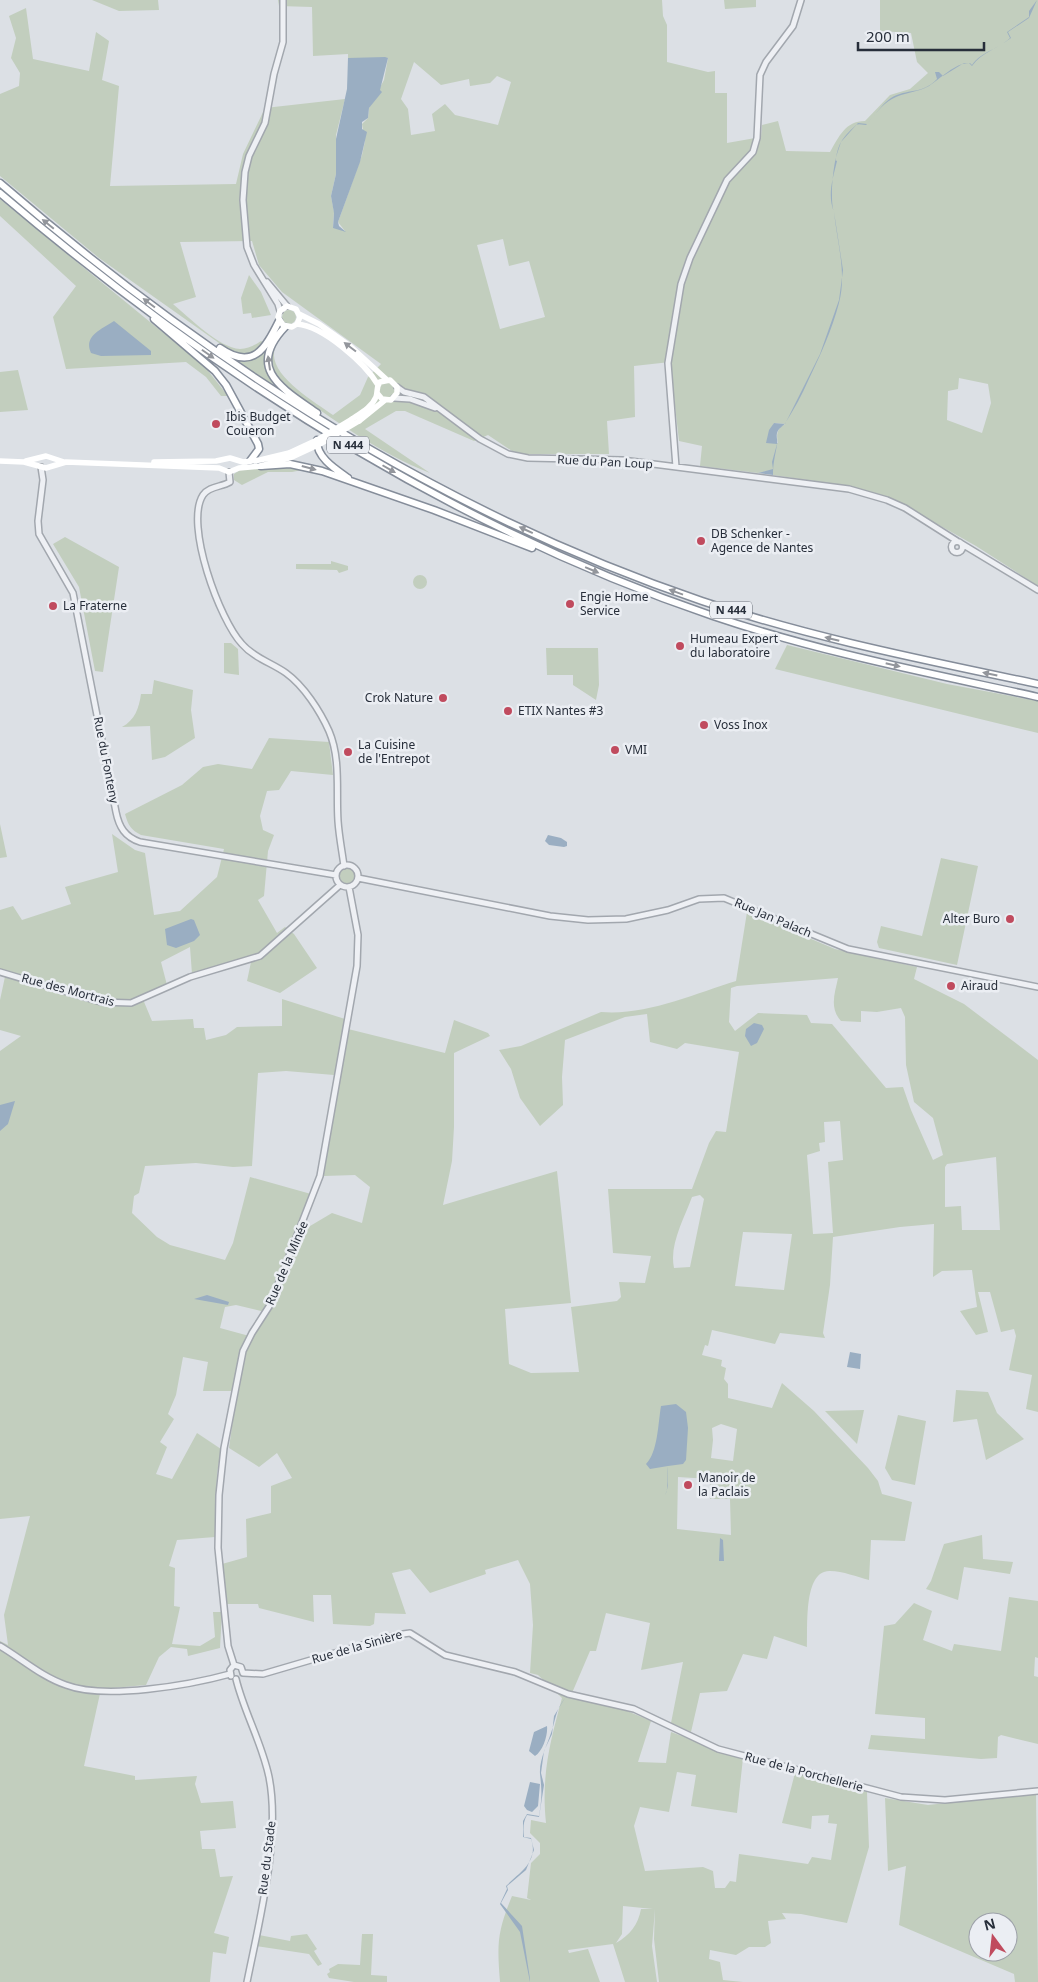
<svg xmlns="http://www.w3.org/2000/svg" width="1038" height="1982" font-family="'Noto Sans',sans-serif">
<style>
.green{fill:#c2cebe;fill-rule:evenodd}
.water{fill:#9aaec2}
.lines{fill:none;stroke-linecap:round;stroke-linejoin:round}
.tertiary-casing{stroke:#a2a7ae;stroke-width:8}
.trunk-casing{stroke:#858d9a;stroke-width:9}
.tertiary{stroke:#eef0f4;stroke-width:5}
.secondary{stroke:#fff;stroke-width:5.5}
.trunk{stroke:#fff;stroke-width:6}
.secondary-bridge{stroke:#fff;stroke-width:5.5}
.oneway{fill:#93969c}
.poi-dot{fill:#c04b5e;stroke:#ebeef3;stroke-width:2}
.labels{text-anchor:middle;stroke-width:5;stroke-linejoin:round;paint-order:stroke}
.shield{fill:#ebeef3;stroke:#626872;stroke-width:1}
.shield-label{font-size:11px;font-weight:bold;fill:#272e3a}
.poi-label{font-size:12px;fill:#272e3a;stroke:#ebeef3;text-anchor:start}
.street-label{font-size:12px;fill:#272e3a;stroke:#ebeef3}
</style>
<rect width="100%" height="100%" fill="#dce0e5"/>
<path class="green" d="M92,0h66l1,10 -40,1z
M278,0h384l1,16 4,9v37l41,10 7,-1v22h12v50l34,-6 1,-12 16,-4 8,30 44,1c9,-15 15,-31 35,-31l25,-26 20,-6 18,-16 -11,-11 -6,-29 -31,-2v-31h158v586l-62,-40 -76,-43 -59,-18 -68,-10v-5l-15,3 -58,-7 2,-20 -23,-5 -9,-79 -36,4 1,51 -28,4 2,33h-86l-11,-3 -24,-16 -14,6 -69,-30h-9l-31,18 65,44c-51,-20 -97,-54 -142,-85 -23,-3 -47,-23 -62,-40l-127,-90 -99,-82v-82l19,-8 1,-13 -9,-15 5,-20 -7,-22 17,-8 7,51 56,12 7,-39 13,9 -7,39 17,6 -9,100 126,-2 7,-30 22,-46 80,-9 -9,36v39l-5,22 3,16 -1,15 12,4 -7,-9 24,-67 3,-14 -3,-17 6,-6 1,-10 15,-28 4,-22h-40v-4l-35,2 -1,-49 -33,-1zM414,62l27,23 28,-6 1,7 20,-3 7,-7 14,6 -13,43 -43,-10 -10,-11 -13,10 3,17 -24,4 -3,-26 -7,-10zM503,239l6,27 20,-5 16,56 -45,12 -23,-84zM252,241l7,24 23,27 99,72 -13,13 -8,18 -27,20c-18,-13 -67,-41 -58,-67l-14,-7c-6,4 -13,8 -21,8 -21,-1 -51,-32 -67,-45l23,-7 -16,-55zM959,378l29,6 3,19 -9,30 -35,-13 1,-29 10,-2zM774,423l11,1c-8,4 -9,11 -7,19h-11z
M724,0h32v7l-31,2z
M0,199l205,168 23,29h-7l-15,-19 -20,-15 -120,7 -13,-52 23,-31 -76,-70z
M249,275l12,17 10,23 -19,3 -1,-5 -8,1 -2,-16z
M282 317a7 7 0 1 1 14 0a7 7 0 1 1-14 0Z
M18,370l10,40 -28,2v-40z
M281,466l26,3 -15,3h-24l-26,13 -8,-5v-6l6,-4z
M65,537l54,30 -16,105 -8,-1 -16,-84 -26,-43z
M331,561l17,5v4l-9,3 -2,-3 -41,-1v-5h35z
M413 582a7 7 0 1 1 14 0a7 7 0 1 1-14 0Z
M224,643h7l7,6 1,26 -15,-2z
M787,645l160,39 91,17v32l-263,-64z
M546,648h52l1,37 -3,15 -23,-15v-10h-26z
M154,680l39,10 -2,20 4,28 -30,19 -13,3 -2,-34 -28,1c13,-7 17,-19 19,-33h11z
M269,738l60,4 4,33 -42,-4 -12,19 -12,1 -7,25 3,14 11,5 -6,16 -4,45 -6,4 19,33 8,-6 9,7 23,34 -37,25 -33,-12 4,-19 -10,-3 -49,15 -2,-27 -29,15 6,23 -25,12 10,24 41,-2 1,9h10l2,12 20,-5 11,-8 45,-1v-27l63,20 -1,9 101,25 9,-33 34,13 2,3 -36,17v74l-2,34 -9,44 114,-34 14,132 -66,6 4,55 22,9 48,-1 -8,-65 46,-6 4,-4 -2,-15 26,1 6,-27 -38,-3 -5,-64h84l17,-46 7,-12 10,1 13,-80 -54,-9 -8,6 -27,-7 -3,-28 -22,3 -60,23 -3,37 1,28 -23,21 -20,-28 -9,-29 -12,-19 22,-4 80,-34c44,4 93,-18 135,-31l11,-69 88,37 82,18 -3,12 50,25 74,56v352l-12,-3 6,-34 -23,-5 7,-34 -2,-7 -13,3 -11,-40h-12l10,40 -12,3 -16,-24 17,-4 -5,-37 -30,1 -9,6 1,-53 -34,3 -67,10 -3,48 -7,48 2,5 -45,-5 -5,11 -63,-14 -4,16 -3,-1 -3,10 20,5 -1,6 5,2 -2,11 4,5v14l44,10 10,-25 32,28 54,57 10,13 4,13 30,8 -7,39 -34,-1 -2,40c-12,-3 -26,-9 -39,-9 -27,-1 -22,57 -23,76l-33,-11 -7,23 -24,-5 -16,37 -27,2 -9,39 -20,-9 12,-61 -42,8 9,-47 -44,-10 -10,38h-6l-18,42 22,4 57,24 -13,41 28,1 5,-31 72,26 -6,55 -46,-7 5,-31 -19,-3 -8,40 -29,-5 -6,19 11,45 58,-4 10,4 2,17h10l5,-7 6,1 3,-28 69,10 4,-7 19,3 6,-36 -9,-1 1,-8 -17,1 -1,13 -29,-6 13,-50 72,19 2,55 -22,76 -46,-9 -19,-1 4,6 -18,2 3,22 -6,4h-16l-13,8 -26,-5 -1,9 11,3 3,18 20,2h-84l-5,-43 1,-30 -3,37 5,36h-32l-12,-38 -45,6 1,3 19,-4 12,33h-100c-3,-38 -3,-50 12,-86l19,4 -4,-2 4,-35 9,-9v-11l-10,-10 1,-13 15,3c-5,-47 4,-81 16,-125l-24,-23 -8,-2 3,-48 -3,-41 -12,-24 -33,10 1,4 -56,19 -20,-24 -18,4 14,41 -31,-1 -1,11 -4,2 -37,-2 -2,-29h-18l1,27 -55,-14 -1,-4h-32l-4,-40 25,-7 -1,-38 25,-6v-27l21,-8 -15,-25 -18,14 -30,-19 8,-57h-34l5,-29 -25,-5 -7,38 -8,19 6,5 -14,23 7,5 -11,27 16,5 25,-46 24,16 -4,25 -2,63 -38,3 -8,26 6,2 -1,38 6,1 -8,37 28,2 15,-9 -2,-25h9l-2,36 -32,8 -1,-7 -16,-2 -12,10 -13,28 -45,4 -17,77 51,10v4l62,-4 -2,8 6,19 32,-2 3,27 -36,3 2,18h13l5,28 13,-1 -19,57 15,4 -3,17 -13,-2 -3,30h-210v-341l8,4 -4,-30 26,-99 -30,3v-468l21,-15 -21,-6v-30l6,-28 -6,-3v-59l13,-4 9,14 49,-16 -6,-17 53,-15 -6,-38 23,16 10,3 9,62 26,-4 37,-34 7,-28 -83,-14c-10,-5 -13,-10 -16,-21l57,-29 21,-18 15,-3 34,5zM838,978c-3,15 -9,30 3,43l20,1v-11l16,1 24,-4 4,9 1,48 8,37 19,16 10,37 -10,5 -22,-50 -8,-23 -17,1 -54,-64 -21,-1 -4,-8 -49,-2 -23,18 -6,-9 2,-34 6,-2zM286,1071l48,4 -14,97 4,4 31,-1 15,12 -8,36 -30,-10 -27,16 -6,-2 12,-33 -61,-17 -17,66 -8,17 -55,-15 -13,-8 -25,-24 2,-17 5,-3 6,-27 51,-3 37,4 19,-1 6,-93zM840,1121l3,39 -15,2 5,71 -20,1 -6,-79 13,-4 -1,-8 6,-1 -1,-20zM996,1157l4,73h-38l-1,-24 -16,1v-40l2,-3zM700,1195l4,4 -14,68 -16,1c-5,-23 10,-49 18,-71zM743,1232l49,2 -8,56 -49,-4zM236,1305l33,8 -16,24 -33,-9 5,-21zM721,1424l16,5 -4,32 -22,-3 2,-18 -1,-12zM678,1477l32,2v20h20l1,36 -54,-6zM623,1906l30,3h-12c-3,16 -11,26 -25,34l6,-9z
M0,824l7,33 -7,1z
M941,858l37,8 -21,99 -78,-17 -2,-6 4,-16 41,10z
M339 876a8 8 0 1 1 16 0a8 8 0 1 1-16 0Z
M956,1390l32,2 9,21 27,26 -38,21 -9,-41 -24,3z
M864,1410l-7,34 -32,-33z
M898,1415l28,6 -11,64 -23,-5 -7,-12z
M982,1535l1,24 30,3 -3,12 -46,-7 -6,33 -32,-11 5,-8 13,-37z
M1009,1597l29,4v57l-3,-1 -1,19 4,1v67l-37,-9 -3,2 -1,21 -16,1 -113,-10 3,-14 54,4v-21l-50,-4 9,-88 11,-2 19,-21 18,8 -9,29 29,11 2,-7 47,7z
M1036,1793l2,189h-23l-1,-8 -115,-49 7,-59 -18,5 -3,-73 43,7zM978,1922h30v30h-30z
M307,1934l10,15 -3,2 8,13 -4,2 -9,-12 -53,-8 3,-11 31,6 1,-5z
M362,1934h11l-2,41 16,1v6h-33l-25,-4 -2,-4 3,-2 -1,-3 9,-5 22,1z"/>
<path class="water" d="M1037,0l-8,18 -21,14 3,6c-14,11 -29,14 -39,28l-3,-3c-14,0 -29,16 -40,23 -12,7 -25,6 -37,13 -10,5 -18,17 -25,25l-1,1 -9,-1c-5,5 -12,11 -16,18 -7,11 -12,57 -7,70 3,30 13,61 5,91 -7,27 -19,53 -31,78 -6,14 -14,28 -22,41 -3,5 -7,5 -9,11 -1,5 1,7 0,12 -2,11 -4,18 -4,30l-15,-2 15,-4 -1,-7 5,-18 -11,-1 3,-13 5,-7 11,1 35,-70 19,-54 4,-30 -9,-58c-7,-17 -1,-34 3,-51l-2,-1 6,-18 17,-19 9,1c8,-9 15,-20 24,-26 16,-10 31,-3 46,-19l-2,-7h4l4,4 21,-13h6l2,2c10,-14 25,-15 38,-27l-3,-6 22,-15v-6z
M385,57l3,1 -8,32 2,2 -13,16 -1,10 -6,4v7l5,3 -7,30 -22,60 1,4 7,6 -13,-4 1,-15 -3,-17 5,-22v-35l11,-50 1,-31z
M114,321l37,30v4l-50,1 -10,-3c-8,-17 11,-24 23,-32z
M548,835l13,3 6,4v4l-3,1 -15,-2 -4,-4z
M191,919l3,1 6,15 -6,6 -18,7 -9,-3 -2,-16z
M754,1023l8,2 2,4 -7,14 -6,3 -6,-10 1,-7z
M15,1101l-7,23 -8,7v-26z
M207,1295l22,7 -1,3 -34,-6z
M850,1352l11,2 -1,15 -13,-2z
M676,1404l10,8 2,16 -2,32 -3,4 -15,2c-1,10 1,21 -3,30l3,-10v-20l-18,3 -4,-5c12,-12 12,-41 15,-58z
M720,1538l3,2 1,21h-5z
M565,1698l-11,18 -2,18 -8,17 -3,22 3,12 -5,32 -12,-2c-4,7 -4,14 -3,22l7,1 3,12 -8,20 -19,16 1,4 -7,13 21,23 8,53v3l-10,-50 -20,-28 7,-15 -1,-3c14,-14 33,-24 25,-47l-8,-2v-16l4,-7 12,2c3,-17 3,-25 1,-42 -1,-14 7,-29 11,-41 5,-14 4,-22 14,-35z
M547,1726c1,9 -4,25 -12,30l-6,-5 5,-19z
M530,1782l10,2 -2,22 -6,6 -5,-2 -3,-4z"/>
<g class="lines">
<defs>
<path id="tertiary" d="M267,282l20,24
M280,311l-2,-7 -24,-39 -7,-18 -4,-47 2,-28 4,-16 16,-33 9,-49 9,-32v-42
M397,387l7,5 20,5 56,42 28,15 20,4 94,2 227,29 38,11 18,8 52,33
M394,398l16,1 25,9
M41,467l2,13 -5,41 1,13 34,59 43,219c3,15 9,25 24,30l196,33
M676,467l-8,-104 13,-79 9,-26 37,-78 26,-28 4,-14 3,-63 6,-13 27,-36 8,-26
M229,472l1,10c-8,5 -21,4 -27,13 -19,29 17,126 39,149 12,14 30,19 44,29 18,13 34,38 43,58 12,28 7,60 9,90 1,15 4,30 6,45
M951.5 547a5.5 5.5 0 1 1 11 0a5.5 5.5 0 1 1-11 0Z
M962,544l76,46
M336 876a11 11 0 1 1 22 0a11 11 0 1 1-22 0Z
M358,878l192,38 38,4 38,-1 42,-9 31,-11 25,-1 124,51 190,38
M0,972l101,30 30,1 59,-26 70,-21 80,-71
M0,1646c22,13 42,31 66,39 39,15 124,0 164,-11
M234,1665l-6,-19 -10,-98 1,-53 5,-47 19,-97 9,-18 18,-28 50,-129 37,-210 1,-31 -9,-48
M243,1673l20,1 133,-39 14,-2 35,22 70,17 53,22 66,15 84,40 183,48 44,3 93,-9
M231,1676l-1,-6 4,-5 7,2 2,6
M236,1679c8,33 26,64 33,98 12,60 -10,145 -22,205"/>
<path id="trunk" d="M0,183c207,179 442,330 702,418 110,37 223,59 336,83
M0,193c211,180 449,333 713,423 106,36 216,57 325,81
M154,319l61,52 11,14 32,59 1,5 -9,12
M285,327c-40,42 -2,62 32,86
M220,348c33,23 45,1 59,-27
M317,440c-1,17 18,29 31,38
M261,466l29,-2 32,7 112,39 98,38"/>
</defs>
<use href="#tertiary" class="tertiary-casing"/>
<use href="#trunk" class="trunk-casing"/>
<use href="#tertiary" class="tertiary"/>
<path class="secondary" d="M299,314l20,10 31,22 36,33
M297,324l3,-7 -4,-8 -9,-3 -7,5 -2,6 5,8 9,2 5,-3c26,2 68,39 81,61
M352,419c9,-6 20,-12 24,-22 2,-6 0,-10 4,-15l10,-2 7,7v6l-6,7 -9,-1 -5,-6
M359,421l26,-21
M0,461l24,1 22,6 20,-6 153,6 10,4 10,-4 22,-2 31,-9 28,-13
M26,461l20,-5 18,6
M154,462l62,-1 14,-3 13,4 17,-2 29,-7 28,-13"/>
<use href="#trunk" class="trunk"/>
<path class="secondary-bridge" d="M317,440l35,-21
M322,443l37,-22"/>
</g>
<defs><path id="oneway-solid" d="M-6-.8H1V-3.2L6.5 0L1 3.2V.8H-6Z" transform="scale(1.25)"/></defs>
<g class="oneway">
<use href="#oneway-solid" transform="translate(48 224) rotate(-141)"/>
<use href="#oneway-solid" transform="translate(149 303) rotate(-143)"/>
<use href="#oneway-solid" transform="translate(350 347) rotate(-143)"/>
<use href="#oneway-solid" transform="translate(208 354) rotate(35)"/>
<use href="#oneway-solid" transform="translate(269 363) rotate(-98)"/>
<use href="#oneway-solid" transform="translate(309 468) rotate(15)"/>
<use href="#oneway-solid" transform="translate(389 469) rotate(30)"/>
<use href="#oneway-solid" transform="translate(526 530) rotate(-155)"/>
<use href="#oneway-solid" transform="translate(592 570) rotate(23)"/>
<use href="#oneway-solid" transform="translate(676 592) rotate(-160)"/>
<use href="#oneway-solid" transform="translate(832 639) rotate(-166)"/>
<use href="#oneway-solid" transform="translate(893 665) rotate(13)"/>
<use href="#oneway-solid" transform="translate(990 674) rotate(-168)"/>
</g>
<g class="poi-dot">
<circle cx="216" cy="424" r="5"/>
<circle cx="701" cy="541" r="5"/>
<circle cx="570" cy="604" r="5"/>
<circle cx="53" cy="606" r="5"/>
<circle cx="680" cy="646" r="5"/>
<circle cx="443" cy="698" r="5"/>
<circle cx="508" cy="711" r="5"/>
<circle cx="704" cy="725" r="5"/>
<circle cx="615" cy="750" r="5"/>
<circle cx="348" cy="752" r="5"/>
<circle cx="1010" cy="919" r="5"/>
<circle cx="951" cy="986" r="5"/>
<circle cx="688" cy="1485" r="5"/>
</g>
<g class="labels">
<g class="shield">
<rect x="327" y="436.5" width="42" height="17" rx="4"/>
<rect x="710" y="601.5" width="42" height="17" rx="4"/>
</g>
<g class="shield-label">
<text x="348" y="449">N 444</text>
<text x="731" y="614">N 444</text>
</g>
<g class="poi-label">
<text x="226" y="421">Ibis Budget<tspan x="226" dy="14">Coueron</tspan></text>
<text x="711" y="538">DB Schenker -<tspan x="711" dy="14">Agence de Nantes</tspan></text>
<text x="580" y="601">Engie Home<tspan x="580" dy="14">Service</tspan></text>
<text x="63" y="610">La Fraterne</text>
<text x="690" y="643">Humeau Expert<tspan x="690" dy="14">du laboratoire</tspan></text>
<text x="433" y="702" text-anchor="end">Crok Nature</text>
<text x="518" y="715">ETIX Nantes #3</text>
<text x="714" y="729">Voss Inox</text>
<text x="358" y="749">La Cuisine<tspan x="358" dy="14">de l'Entrepot</tspan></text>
<text x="625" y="754">VMI</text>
<text x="1000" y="923" text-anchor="end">Alter Buro</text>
<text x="961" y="990">Airaud</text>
<text x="698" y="1482">Manoir de<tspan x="698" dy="14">la Paclais</tspan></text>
</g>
<g class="street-label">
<text transform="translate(605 462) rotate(3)" y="4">Rue du Pan Loup</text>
<text transform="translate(106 760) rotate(79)" y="4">Rue du Fonteny</text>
<text transform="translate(773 918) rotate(23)" y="4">Rue Jan Palach</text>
<text transform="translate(68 990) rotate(15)" y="4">Rue des Mortrais</text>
<text transform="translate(287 1263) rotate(-67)" y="4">Rue de la Minée</text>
<text transform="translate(357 1647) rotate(-16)" y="4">Rue de la Sinière</text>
<text transform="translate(804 1772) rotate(15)" y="4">Rue de la Porchellerie</text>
<text transform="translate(267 1858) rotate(-83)" y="4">Rue du Stade</text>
</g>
</g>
<g transform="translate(993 1937) rotate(345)"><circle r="24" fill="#ebeef3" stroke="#9da1a9"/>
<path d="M0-4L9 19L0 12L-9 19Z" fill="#c04b5e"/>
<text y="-8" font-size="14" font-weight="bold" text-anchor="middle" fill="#272e3a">N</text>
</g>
<path d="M858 42v8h126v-8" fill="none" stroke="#272e3a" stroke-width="2.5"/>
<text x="866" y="42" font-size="15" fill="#272e3a" stroke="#ebeef3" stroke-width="4" paint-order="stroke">200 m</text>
</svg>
